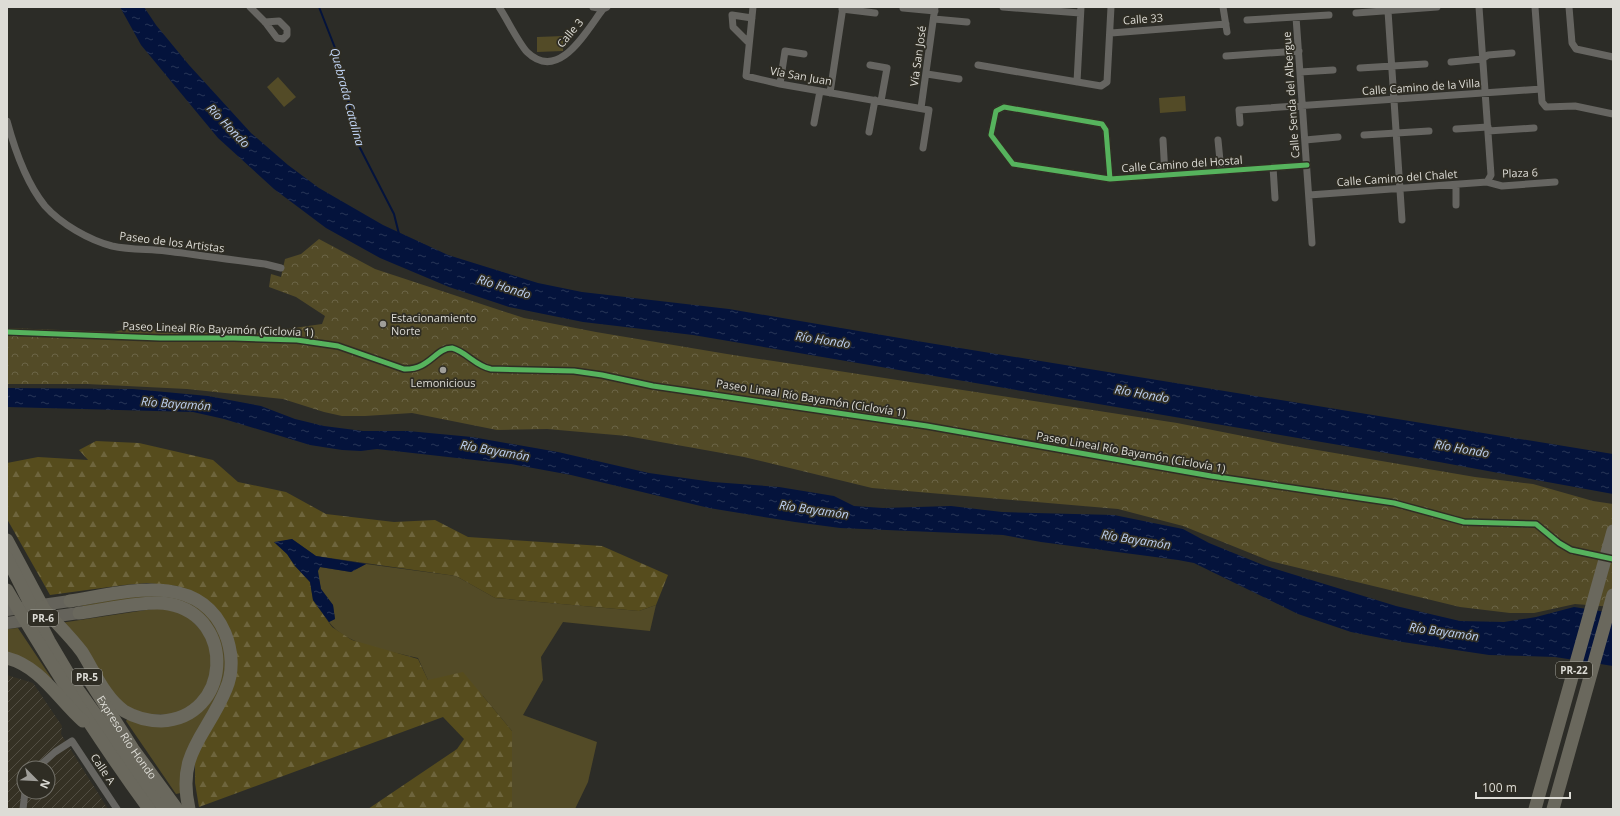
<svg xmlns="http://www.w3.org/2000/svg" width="1620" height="816" font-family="'Open Sans',sans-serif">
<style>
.industrial{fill:url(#industrial-furrows);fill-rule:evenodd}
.green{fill:#534b27}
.forest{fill:url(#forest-firs)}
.park{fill:url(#park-crowns)}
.water{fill:url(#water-ripples)}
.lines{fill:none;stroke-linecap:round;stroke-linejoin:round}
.stream{stroke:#04133c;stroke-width:2}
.minor{stroke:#666561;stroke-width:7}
.primary{stroke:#65635b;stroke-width:12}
.motorway{stroke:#6a685d;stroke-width:13}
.cycleway-casing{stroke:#2f2d24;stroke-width:8}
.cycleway{stroke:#56b35d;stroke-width:5}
.poi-dot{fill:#9f9e99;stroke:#2f2d24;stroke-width:1.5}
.labels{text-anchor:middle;stroke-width:3.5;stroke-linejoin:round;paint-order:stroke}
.shield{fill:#2f2d24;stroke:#a9a8a1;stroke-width:1}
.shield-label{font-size:10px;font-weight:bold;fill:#dddcd6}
.street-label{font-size:11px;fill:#dddcd6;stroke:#2f2d24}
.poi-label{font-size:11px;fill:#dddcd6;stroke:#2f2d24;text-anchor:start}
.water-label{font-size:12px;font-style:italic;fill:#bed1f1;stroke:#2f2d24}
</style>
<defs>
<pattern id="industrial-furrows" width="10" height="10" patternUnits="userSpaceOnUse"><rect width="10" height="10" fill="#353124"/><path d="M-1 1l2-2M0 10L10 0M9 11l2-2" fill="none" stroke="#524e43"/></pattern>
<pattern id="forest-firs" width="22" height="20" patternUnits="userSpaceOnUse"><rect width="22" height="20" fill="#564c1d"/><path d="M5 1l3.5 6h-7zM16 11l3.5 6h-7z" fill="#6e653d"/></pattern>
<pattern id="park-crowns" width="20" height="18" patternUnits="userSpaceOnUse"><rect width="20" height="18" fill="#534b27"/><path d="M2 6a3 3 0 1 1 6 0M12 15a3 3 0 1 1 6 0" fill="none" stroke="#6b6446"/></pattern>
<pattern id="water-ripples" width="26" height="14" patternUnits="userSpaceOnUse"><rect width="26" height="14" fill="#04133c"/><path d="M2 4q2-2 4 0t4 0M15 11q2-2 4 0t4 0" fill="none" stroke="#283557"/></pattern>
</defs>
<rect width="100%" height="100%" fill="#2c2c27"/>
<path class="industrial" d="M7,675l26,8 29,43 -1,8 47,75h-101zM24,768h24v24h-24z"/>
<path class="green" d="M563,36v15l-26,1v-15z
M278,77l18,20 -12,10 -17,-20z
M1185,96l1,15 -26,2 -1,-15z
M366,564l90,12 39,22 144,13 17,-6 -6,26 -87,-9 -22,35 2,23 -20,35 74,27 -9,40 -13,27h-63v-78l-29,-35 -55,-16 -10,-22c-27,-7 -73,-13 -89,-36l6,-3 -2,-14 -12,-16 -4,-18 3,-4 31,5z
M154,592l46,13 21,26 7,44 -47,118 -5,1 -50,-73 2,-3h60l33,-46 -25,-61 -117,-5z
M166,607l20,7 21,23 6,27 -9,28 -15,15 -13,8 -30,-1 -19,-7 -12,-9 -55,-75z
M18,628l34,51v1l-45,-26v-25z"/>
<path class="forest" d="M96,441l43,2 74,17 25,22 48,10 40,22 68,8 41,-2 33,17 134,9 66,29 -12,30 -17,6 -144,-13 -39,-22 -140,-20 -24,-17 -17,4 12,11 8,12 15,16 3,18 19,27 20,13 66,19 10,21 35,-8 49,59v78h-144l89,-60 7,-10 -21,-22 -244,90 -4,-24v-22l5,-16 27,-47 2,-68 -7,-14 -18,-18 -27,-12 -30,-3 -23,2 -74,10 -43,-76v-56l31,-6 50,3 -9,-10z"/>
<path class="park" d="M319,239l56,30 149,49 72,14 131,22 450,69 111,22 187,32 58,7 60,17 20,3v103l-38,-3 -41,9h-24l-50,-6 -190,-46 -87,-35 -65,-17 -246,-21 -128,-31 -117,-21 -80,-7 -50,1 -85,-17 -47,3h-23l-18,-4 -41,-13 -96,-10 -100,-5h-80v-56l107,4 21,-5 50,7 57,-4 17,3 63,-9 3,-8 -29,-19 -27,-10 2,-13 10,3 4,-18 16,-5z"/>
<path class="water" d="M120,7h24l12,18 33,40 62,68 37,32 31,23 64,37 65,30 90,28 44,9 147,17 194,33 690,112v40l-174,-32 -746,-127 -110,-13 -74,-15 -60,-20 -69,-29 -54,-30 -52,-39 -56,-51 -77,-93z
M7,388l126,1 75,7 53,10 34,13 29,7 39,5h45l64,6 86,15 91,21 64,9 66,5 55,9 20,10 29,2 68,-2 51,6 112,3 69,14 26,14 54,22 133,41 64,15 44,1 32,-5 38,-10 39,6v53l-58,-9 -66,-2 -93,-14 -45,-9 -53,-18 -104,-51 -16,-3 -137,-18 -38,-7 -163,-7 -45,-6 -86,-14 -138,-33 -60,-11 -134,-15 -16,2 -19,-1 -32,-5 -86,-26 -31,-7 -186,-5z
M292,539l24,17 50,8 -15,8 -31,-5 -2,4 3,18 12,16 2,14 -6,3 -16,-22 -3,-18 -15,-16 -8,-12 -13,-12z"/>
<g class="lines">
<path class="stream" d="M319,7l18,46 22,93 35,68 5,20"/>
<path class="minor" d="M250,7l15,15 12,16 6,1 4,-4v-6l-8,-8 -14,1
M499,7c8,12 19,35 28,45 32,31 59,-21 76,-43l4,-2
M593,7l10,2
M753,7l-7,69 34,8 149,26 -6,38
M1003,7l77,6
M1223,7l4,25
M1479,7l12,168 -4,7
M1535,7l7,95 4,5 29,-1 38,8
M1569,7l3,36 4,6 37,8
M903,8l32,3
M842,9l33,4
M1388,11l14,209
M1356,13l81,-6
M1296,17l16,226
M934,19l33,3
M1247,20l82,-5
M1111,33l115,-9
M749,43l-16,-16 -1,-12 20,3
M1226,56l73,-5
M1451,62l31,-3 6,-4 24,-2
M870,65l17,3 -6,33
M978,65l123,21 6,-4 4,-75
M1360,68l65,-4
M1300,72l33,-2
M927,74l32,5
M1077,82l4,-75
M780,84l5,-33 19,3
M830,93l13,-86
M921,108l14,-101
M7,121c7,26 20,63 38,85 16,18 44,34 67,40 18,4 36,3 54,5 33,4 66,9 99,13l16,4
M814,123l6,-32
M1240,123l-1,-13 302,-21
M1456,129l32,-2
M1488,131l46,-3
M869,132l6,-32
M1364,135l65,-4
M1163,140l2,35
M1218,140l3,31
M1305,140l33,-3
M1273,167l2,31
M1110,179l-4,-49 -4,-6 -98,-17 -8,4 -5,24 22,29 97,15 197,-14
M1456,185v20
M1309,195l178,-13 15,4 53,-4
M37,768l18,-16 17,-11 45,68
M23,809l2,-17"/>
<path class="primary" d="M7,610l63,-9
M7,623l72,-10"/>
<g class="motorway">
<path d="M7,540l39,73"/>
<path d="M7,558l42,83 29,49 86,119"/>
<path d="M7,590c44,75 91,149 142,219"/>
<path d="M70,601c52,-8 128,-32 155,32 7,17 9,38 1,56 -19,47 -50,63 -37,120"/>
<path d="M42,607c13,15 28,29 40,45 12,19 23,46 42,59 12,7 24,10 37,10 70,-3 76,-104 8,-117 -21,-4 -66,6 -90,9"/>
<path d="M7,658c34,9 51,41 76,63"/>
<path id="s1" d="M91,683l42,66 44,60"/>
<path d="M1535,809l78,-278"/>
<path d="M1553,809l60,-214"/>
</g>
<defs>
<path id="cycleway" d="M1110,179l-4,-49 -4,-6 -98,-17 -8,4 -5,24 22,29 97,15 197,-14
M7,332l153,6h74l63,2 41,6 66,23c26,1 31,-21 48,-21 15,4 23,18 39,21l83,2 28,4 51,11 274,40 284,50 183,27 70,19 72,2 23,19 12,7 42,9"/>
</defs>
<use href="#cycleway" class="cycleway-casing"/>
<use href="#cycleway" class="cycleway"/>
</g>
<g class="poi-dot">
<circle cx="383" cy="324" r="4"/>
<circle cx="443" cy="370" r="4"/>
</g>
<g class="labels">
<g class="shield">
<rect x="28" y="610" width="30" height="16" rx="3"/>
<rect x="1556" y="662" width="36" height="16" rx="3"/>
<rect x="72" y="669" width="30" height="16" rx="3"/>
</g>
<g class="shield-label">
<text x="43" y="622">PR-6</text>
<text x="1574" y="674">PR-22</text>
<text x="87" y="681">PR-5</text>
</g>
<g class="street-label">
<text transform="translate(1143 19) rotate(-4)" y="4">Calle 33</text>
<text transform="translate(570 33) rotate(-50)" y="4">Calle 3</text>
<text transform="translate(918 56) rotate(-82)" y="4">Vía San José</text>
<text transform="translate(801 76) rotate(10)" y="4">Vía San Juan</text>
<text transform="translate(1421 87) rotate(-4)" y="4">Calle Camino de la Villa</text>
<text transform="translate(1291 95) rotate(-94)" y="4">Calle Senda del Albergue</text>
<text transform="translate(1182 164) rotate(-4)" y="4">Calle Camino del Hostal</text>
<text transform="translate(1520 173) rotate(-2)" y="4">Plaza 6</text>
<text transform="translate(1397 178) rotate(-4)" y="4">Calle Camino del Chalet</text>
<text transform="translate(172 242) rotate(7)" y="4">Paseo de los Artistas</text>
<text transform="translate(218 329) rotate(2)" y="4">Paseo Lineal Río Bayamón (Ciclovía 1)</text>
<text transform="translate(811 398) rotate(9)" y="4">Paseo Lineal Río Bayamón (Ciclovía 1)</text>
<text transform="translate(1131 452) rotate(10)" y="4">Paseo Lineal Río Bayamón (Ciclovía 1)</text>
<text dy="4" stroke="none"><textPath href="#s1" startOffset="65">Expreso Río Hondo</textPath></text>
<text transform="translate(103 769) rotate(56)" y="4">Calle A</text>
</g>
<g class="poi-label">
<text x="391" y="322">Estacionamiento<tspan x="391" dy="13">Norte</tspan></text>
<text x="443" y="387" text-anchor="middle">Lemonicious</text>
</g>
<g class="water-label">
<text transform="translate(347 97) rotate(75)" y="4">Quebrada Catalina</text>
<text transform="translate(228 126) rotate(46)" y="4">Río Hondo</text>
<text transform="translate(504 287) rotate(17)" y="4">Río Hondo</text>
<text transform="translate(823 340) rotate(9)" y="4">Río Hondo</text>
<text transform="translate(1142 394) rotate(10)" y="4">Río Hondo</text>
<text transform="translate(176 404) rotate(4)" y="4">Río Bayamón</text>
<text transform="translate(1462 449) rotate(10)" y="4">Río Hondo</text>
<text transform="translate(495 451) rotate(10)" y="4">Río Bayamón</text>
<text transform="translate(814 510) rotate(8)" y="4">Río Bayamón</text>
<text transform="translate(1136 540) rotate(9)" y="4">Río Bayamón</text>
<text transform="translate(1444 632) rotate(8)" y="4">Río Bayamón</text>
</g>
</g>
<rect width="1620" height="816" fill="none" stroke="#dddcd6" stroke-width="16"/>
<g transform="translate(36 780) rotate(114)"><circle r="19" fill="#2f2d24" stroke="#75736b"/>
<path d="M0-3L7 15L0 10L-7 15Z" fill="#9f9e99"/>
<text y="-6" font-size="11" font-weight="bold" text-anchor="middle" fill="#dddcd6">N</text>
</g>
<path d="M1476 792v6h94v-6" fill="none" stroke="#dddcd6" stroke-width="2"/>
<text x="1482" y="792" font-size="12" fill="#dddcd6" stroke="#2f2d24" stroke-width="3" paint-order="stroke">100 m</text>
</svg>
